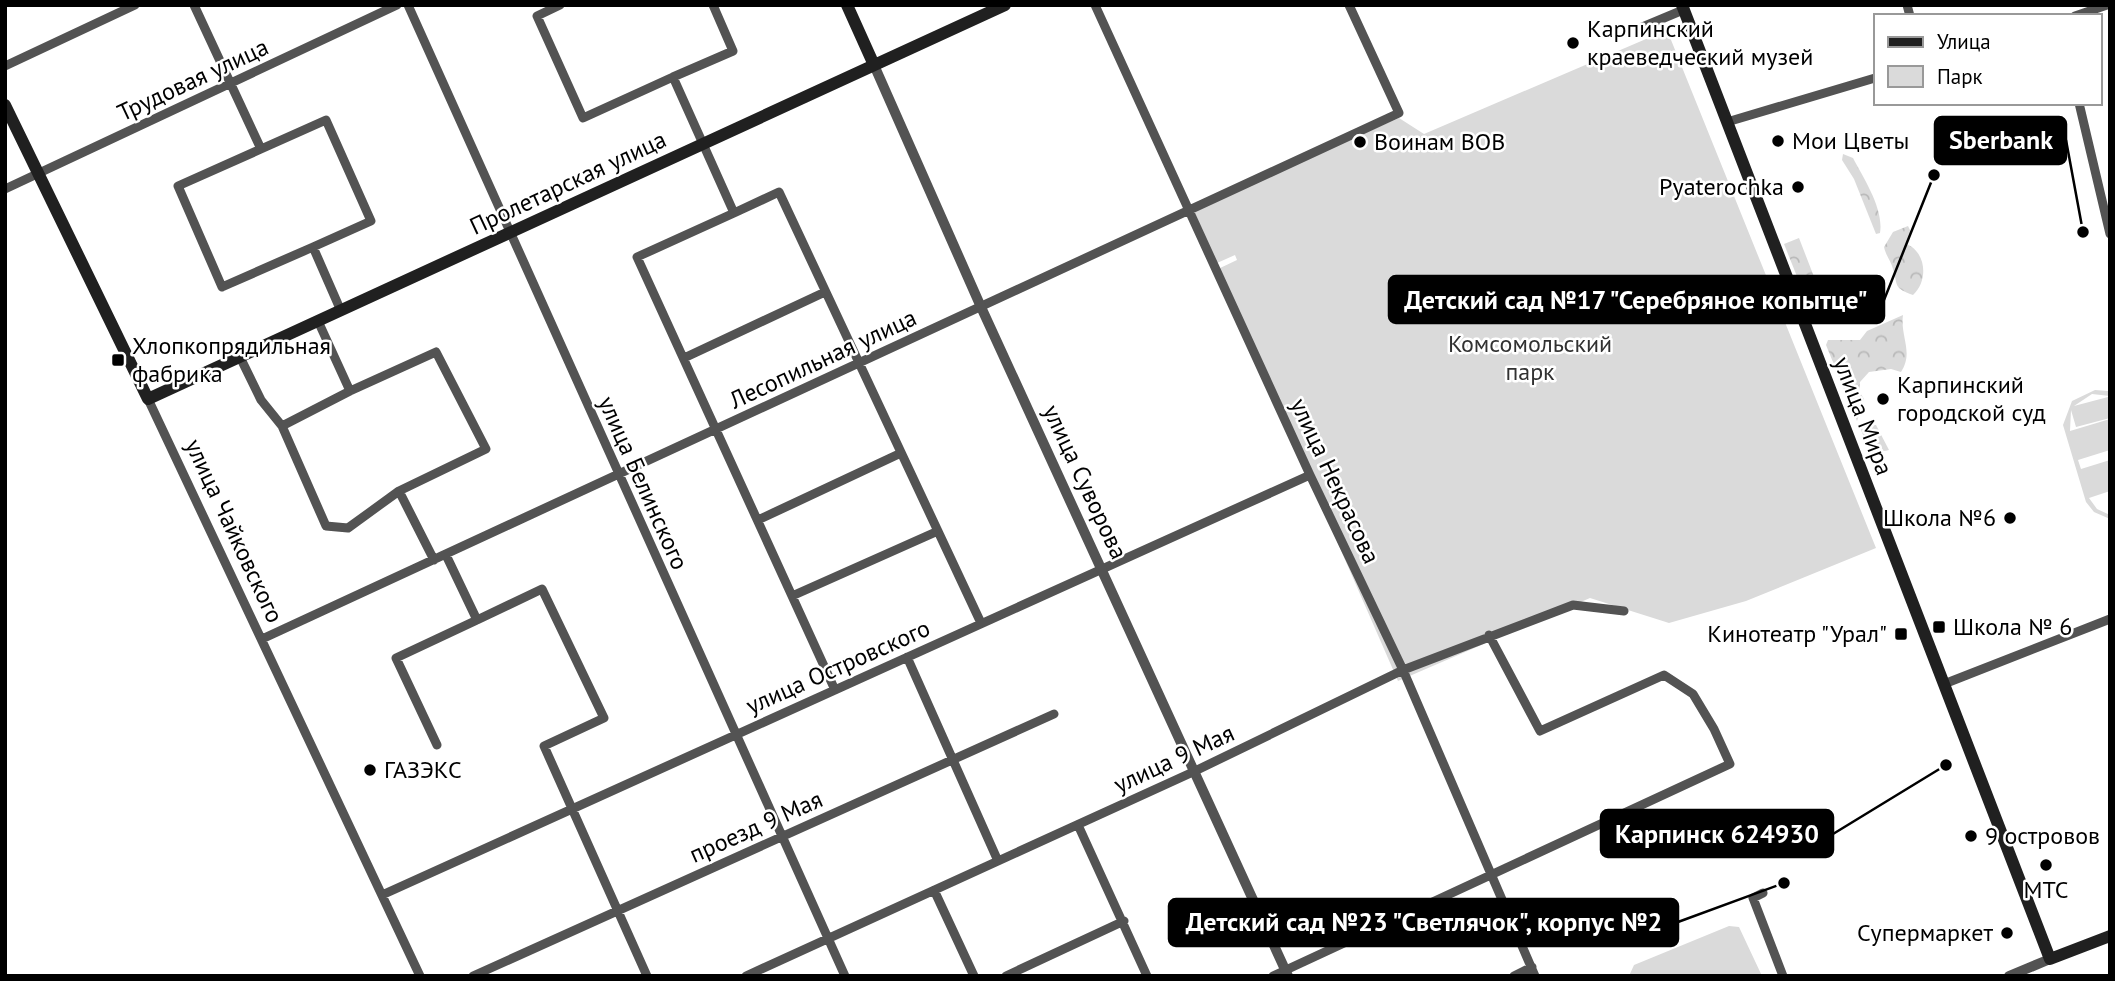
<svg xmlns="http://www.w3.org/2000/svg" width="2115" height="981" font-family="'PT Sans',sans-serif">
<style>
.forest{fill:url(#forest-crowns)}
.park{fill:#dadada}
.lines{fill:none;stroke-linecap:round;stroke-linejoin:round}
.minor{stroke:#535353;stroke-width:9}
.tertiary{stroke:#535353;stroke-width:10}
.secondary{stroke:#202020;stroke-width:12}
.poi-dot{fill:#000;stroke:#fff;stroke-width:2.5}
.labels{text-anchor:middle;stroke-width:5;stroke-linejoin:round;paint-order:stroke}
.poi-label{font-size:24px;fill:#000;stroke:#fff;text-anchor:start}
.street-label{font-size:24px;fill:#000;stroke:#fff}
.park-label{font-size:24px;fill:#313131;stroke:#fff}
.leader{fill:none;stroke:#000;stroke-width:2.5}
.callout-dot{fill:#000;stroke:#fff;stroke-width:2.5}
.callout{fill:#000;stroke:#000;stroke-width:2.5}
.callout-label{font-size:26px;text-anchor:middle;font-weight:bold;fill:#fff}
</style>
<defs>
<pattern id="forest-crowns" width="20" height="18" patternUnits="userSpaceOnUse" patternTransform="scale(1.75)"><rect width="20" height="18" fill="#dadada"/><path d="M2 6a3 3 0 1 1 6 0M12 15a3 3 0 1 1 6 0" fill="none" stroke="#b9b9b9"/></pattern>
</defs>
<rect width="100%" height="100%" fill="#fff"/>
<path class="forest" d="M1843,154l10,4c11,21 31,51 27,75l-4,1 -22,-55 -12,-19z
M1908,226l3,6 -5,12c20,7 23,37 7,51 -20,-7 -15,-10 -20,-26 -2,-8 -7,-13 -9,-22l9,-15z
M1799,238l29,75 -14,6 -30,-75z
M1903,315c-3,22 11,37 -2,57l-10,-3 -22,3 -9,10 -1,9 5,8 -7,22 -31,-76 2,-5h32l7,-9z
M1864,424l12,1 13,25c-14,5 -25,-9 -28,-21z"/>
<path class="park" d="M1667,30l209,518 -130,53 -77,22 -79,-25 -192,83 -180,-412 19,-9 -2,-5 -18,8 -24,-54 206,-91 25,16z
M2095,390l13,1 2,5 -18,-2 -18,12 34,-9 2,21 -34,9 -5,-17 -1,21 40,-12v31l-32,10 3,9 29,-9v31l-21,7 8,11 13,6v4l-16,-7 -8,-10 -23,-77 9,-24z
M1729,926l10,1 23,49h-133l5,-11z"/>
<g class="lines">
<path class="minor" d="M194,5l67,144 -83,37 44,101 91,-40 28,64
M408,5l437,971
M560,5l-23,11 46,102 90,-41 61,136 45,-21 202,431
M1095,5l215,470 93,195 132,306
M1907,5l3,11
M2075,16l32,-11
M1640,28l43,-18
M5,66l130,-61
M673,77l60,-26 -20,-46
M2079,103l31,131
M1727,122l148,-44
M261,149l65,-29 45,101 -58,26
M5,189l392,-184
M734,213l-97,44 198,433
M318,321l32,70 86,-39 50,97 -87,42 35,69
M240,357l21,43 21,26
M684,358l141,-66
M350,391l-68,35 44,100 22,2 51,-37
M148,399l272,577
M758,520l143,-67
M446,555l31,65 65,-31 62,129 -60,28 103,230
M792,596l146,-65
M262,639l1137,-526 -50,-108
M907,657l91,204
M1944,684l166,-65
M437,745l-41,-87 81,-38
M1078,825l69,151
M934,890l40,86
M1763,893l-10,5 30,78
M382,895l928,-420
M473,976l581,-262
M746,976l447,-204 210,-102 170,-65 51,6
M1006,976l118,-55
M1273,976l457,-212 -16,-35 -21,-35 -29,-19 -124,56 -51,-96
M1514,976l18,-9"/>
<path class="tertiary" d="M874,65l107,242 307,669
M2009,976l41,-17"/>
<path class="secondary" d="M847,5l27,60
M1682,5l368,954 60,-23
M5,105l143,294 857,-394"/>
</g>
<g class="poi-dot">
<circle cx="1573" cy="43" r="7"/>
<circle cx="1778" cy="141" r="7"/>
<circle cx="1360" cy="142" r="7"/>
<circle cx="1798" cy="187" r="7"/>
<rect x="111" y="353" width="14" height="14" rx="3.5"/>
<circle cx="1883" cy="399" r="7"/>
<circle cx="2010" cy="518" r="7"/>
<rect x="1932" y="620" width="14" height="14" rx="3.5"/>
<rect x="1894" y="627" width="14" height="14" rx="3.5"/>
<circle cx="370" cy="770" r="7"/>
<circle cx="1971" cy="836" r="7"/>
<circle cx="2046" cy="865" r="7"/>
<circle cx="2007" cy="933" r="7"/>
</g>
<g class="labels">
<g class="poi-label">
<text x="1587" y="37">Карпинский<tspan x="1587" dy="28">краеведческий музей</tspan></text>
<text x="1792" y="149">Мои Цветы</text>
<text x="1374" y="150">Воинам ВОВ</text>
<text x="1784" y="195" text-anchor="end">Pyaterochka</text>
<text x="132" y="354">Хлопкопрядильная<tspan x="132" dy="28">фабрика</tspan></text>
<text x="1897" y="393">Карпинский<tspan x="1897" dy="28">городской суд</tspan></text>
<text x="1996" y="526" text-anchor="end">Школа №6</text>
<text x="1953" y="635">Школа № 6</text>
<text x="1887" y="642" text-anchor="end">Кинотеатр "Урал"</text>
<text x="384" y="778">ГАЗЭКС</text>
<text x="1985" y="844">9 островов</text>
<text x="2046" y="898" text-anchor="middle">МТС</text>
<text x="1993" y="941" text-anchor="end">Супермаркет</text>
</g>
<g class="street-label">
<text transform="translate(193 80) rotate(-25)" y="8">Трудовая улица</text>
<text transform="translate(568 183) rotate(-25)" y="8">Пролетарская улица</text>
<text transform="translate(823 359) rotate(-25)" y="8">Лесопильная улица</text>
<text transform="translate(1863 416) rotate(69)" y="8">улица Мира</text>
<text transform="translate(1335 481) rotate(65)" y="8">улица Некрасова</text>
<text transform="translate(1085 482) rotate(65)" y="8">улица Суворова</text>
<text transform="translate(643 483) rotate(66)" y="8">улица Белинского</text>
<text transform="translate(234 531) rotate(65)" y="8">улица Чайковского</text>
<text transform="translate(838 667) rotate(-24)" y="8">улица Островского</text>
<text transform="translate(1174 759) rotate(-25)" y="8">улица 9 Мая</text>
<text transform="translate(756 827) rotate(-24)" y="8">проезд 9 Мая</text>
</g>
<g class="park-label">
<text x="1530" y="352">Комсомольский<tspan x="1530" dy="28">парк</tspan></text>
</g>
</g>
<path class="leader" d="M2083 232L2066 140M1934 175L1884 300M1946 765L1833 834M1784 883L1678 922"/>
<g class="callout-dot">
<circle cx="2083" cy="232" r="7"/>
<circle cx="1934" cy="175" r="7"/>
<circle cx="1946" cy="765" r="7"/>
<circle cx="1784" cy="883" r="7"/>
</g>
<g class="callout">
<rect x="1935" y="117" width="131" height="47" rx="7"/>
<rect x="1389" y="276" width="495" height="47" rx="7"/>
<rect x="1601" y="810" width="232" height="47" rx="7"/>
<rect x="1169" y="899" width="509" height="47" rx="7"/>
</g>
<g class="callout-label">
<text x="2001" y="149">Sberbank</text>
<text x="1636" y="309">Детский сад №17 "Серебряное копытце"</text>
<text x="1717" y="843">Карпинск 624930</text>
<text x="1424" y="931">Детский сад №23 "Светлячок", корпус №2</text>
</g>
<rect width="2115" height="981" fill="none" stroke="#000000" stroke-width="14"/>
<rect x="1874" y="14" width="228" height="91" fill="#ffffff" stroke="#999999" stroke-width="2"/>
<rect x="1888" y="37" width="35" height="10" fill="#202020" stroke="#999999" stroke-width="2"/>
<text x="1937" y="49" font-size="21" fill="#000000">Улица</text>
<rect x="1888" y="66" width="35" height="21" fill="#dadada" stroke="#999999" stroke-width="2"/>
<text x="1937" y="84" font-size="21" fill="#000000">Парк</text>
</svg>
